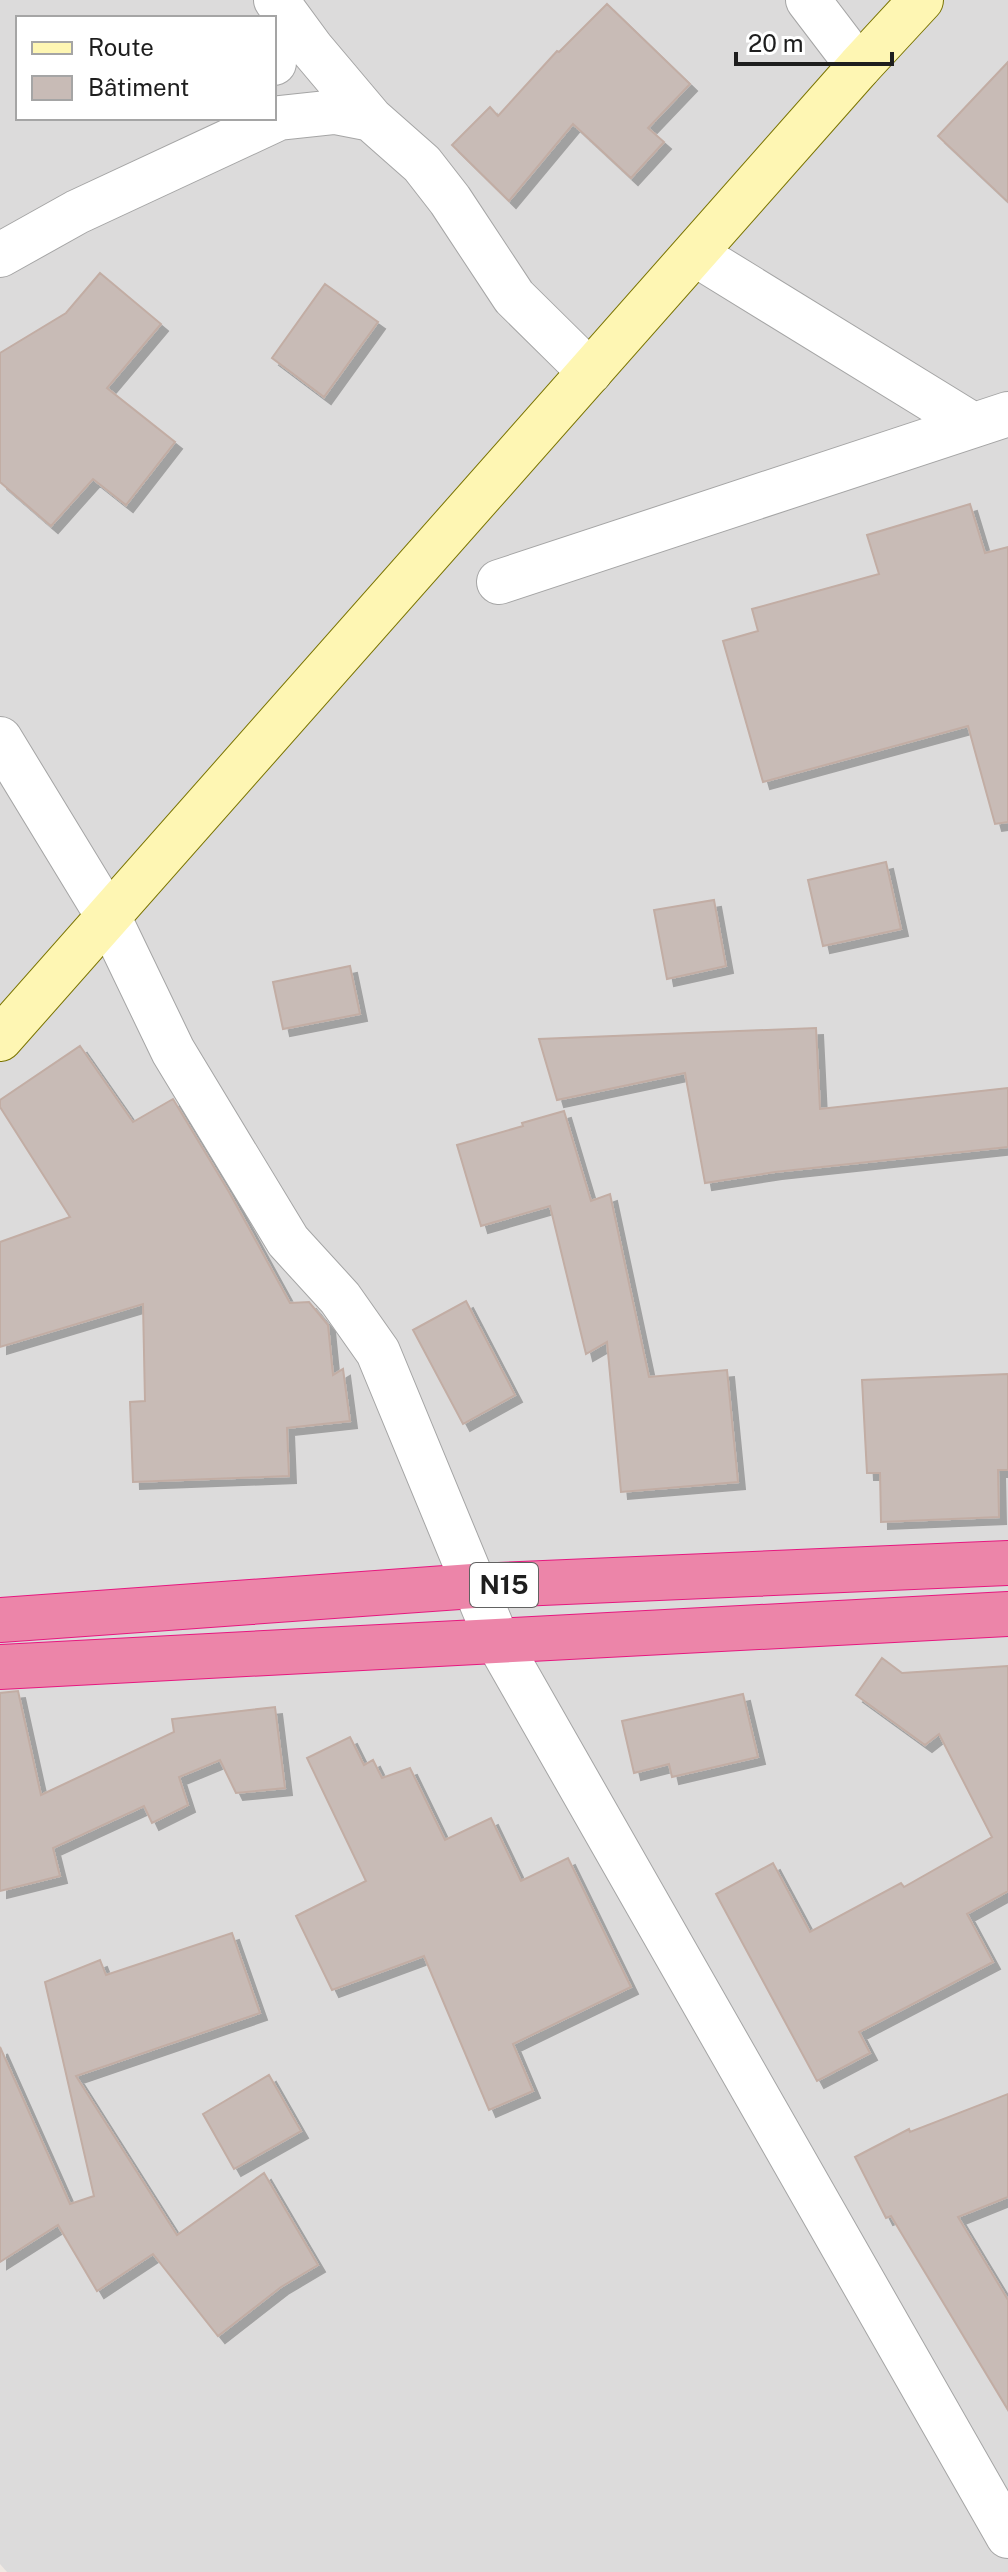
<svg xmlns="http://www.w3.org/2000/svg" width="1008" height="2572" font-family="'Public Sans',sans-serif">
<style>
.residential{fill:#dcdbdb;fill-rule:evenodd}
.building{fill:#c8bbb6;stroke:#c2ada4;stroke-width:2;filter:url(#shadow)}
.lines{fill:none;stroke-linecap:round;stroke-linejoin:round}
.street-casing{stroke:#a5a5a5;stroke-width:46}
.secondary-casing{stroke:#7a7400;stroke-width:46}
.highway-casing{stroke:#e6187f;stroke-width:46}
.street{stroke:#fff;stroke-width:44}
.secondary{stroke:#fef6b3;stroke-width:44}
.highway{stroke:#ec85a9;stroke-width:44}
.labels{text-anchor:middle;stroke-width:6;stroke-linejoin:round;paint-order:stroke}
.shield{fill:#fff;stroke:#626262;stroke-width:2}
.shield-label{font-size:26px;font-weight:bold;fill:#1e1e1e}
</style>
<defs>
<filter id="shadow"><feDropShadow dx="7" dy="7" stdDeviation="0" flood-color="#0004"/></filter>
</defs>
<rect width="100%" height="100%" fill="#f0e9e3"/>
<path class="residential" d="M0,0h1008v2572h-1001l-7,-8zM18,18h256v100h-256z"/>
<path class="building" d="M607,4l83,80 -42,44 16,14 -33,36 -58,-54 -64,77 -57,-56 38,-38 8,9 59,-65 2,1z
M1008,62v140l-70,-66z
M100,273l61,51 -54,64 68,54 -49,63 -33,-26 -42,47 -51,-44v-129l66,-40z
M325,284l53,38 -54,75 -52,-39z
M970,504l15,49 23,-6v275l-13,2 -27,-98 -205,56 -40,-141 35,-10 -6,-22 127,-35 -12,-39z
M886,862l15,67 -78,17 -15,-66z
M714,900l12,66 -59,13 -13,-69z
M350,966l10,48 -77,15 -10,-47z
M816,1028l4,81 188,-21v59l-233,25 -70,11 -20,-110 -128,27 -18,-61z
M80,1046l53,76 40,-23 56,93 61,111 19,-1 19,23 5,50 10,-6 7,52 -63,7 2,48 -156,6 -3,-80 15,-1 -2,-97 -143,43v-105l70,-25 -70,-110v-7z
M564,1111l27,90 19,-7 39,183 78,-7 11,112 -117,10 -14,-150 -21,12 -36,-148 -69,20 -24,-81 66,-19 -1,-3z
M466,1301l49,94 -52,29 -50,-94z
M1008,1374v96h-10l1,47 -118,5 -1,-49h-13l-5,-93z
M882,1658l20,15 106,-7v225l-41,23 26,48 -134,70 11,21 -53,28 -101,-187 57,-31 37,69 91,-49 3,4 88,-50 -53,-103 -14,11 -69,-50z
M18,1691l23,104 133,-63 -2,-13 103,-12 10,81 -49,5 -16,-33 -41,17 9,28 -36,18 -8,-17 -91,42 7,28 -60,15v-198z
M743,1694l15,63 -86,20 -3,-13 -35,9 -12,-52z
M350,1737l14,28 9,-5 9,18 28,-10 35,72 46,-22 30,63 47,-23 63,129 -118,57 20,47 -44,19 -65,-154 -92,34 -36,-74 70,-35 -59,-123z
M232,1933l28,80 -184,63 101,159 87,-62 54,92 -37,22 -63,49 -65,-82 -56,37 -39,-66 -58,37v-215l70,157 24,-8 -49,-214 55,-22 6,15z
M269,2075l32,56 -67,38 -31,-55z
M1008,2094v103l-50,20 50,83v110l-117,-194 -5,2 -31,-61 54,-28 1,3z"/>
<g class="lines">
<defs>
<path id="street" d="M276,0l36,49 59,70
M808,0l51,67
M274,60v3
M695,254l278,171
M0,255l77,-43 202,-94 56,-6 36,7 51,45 28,36 64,97 76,75
M499,582l509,-168
M0,739l109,179 64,133 115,190 52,57 38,54 119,288 511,896"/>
<path id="secondary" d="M0,1039l859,-972 62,-67"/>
<path id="highway" d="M0,1620l473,-34 535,-23
M0,1667l1008,-53"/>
</defs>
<use href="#street" class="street-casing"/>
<use href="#secondary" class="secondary-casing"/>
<use href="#highway" class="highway-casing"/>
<use href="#street" class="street"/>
<use href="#secondary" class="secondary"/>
<use href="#highway" class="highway"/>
</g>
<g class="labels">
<rect class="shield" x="470" y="1563" width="68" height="44" rx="6"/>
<g class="shield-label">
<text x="504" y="1594">N15</text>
</g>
</g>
<rect x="16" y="16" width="260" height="104" fill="#ffffff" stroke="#a5a5a5" stroke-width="2"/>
<rect x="32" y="42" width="40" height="12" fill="#fef6b3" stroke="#a5a5a5" stroke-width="2"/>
<text x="88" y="56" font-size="24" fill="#1e1e1e">Route</text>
<rect x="32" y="76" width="40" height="24" fill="#c8bbb6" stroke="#a5a5a5" stroke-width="2"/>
<text x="88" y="96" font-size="24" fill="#1e1e1e">Bâtiment</text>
<path d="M736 52v12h156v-12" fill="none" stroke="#1e1e1e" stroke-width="4"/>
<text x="748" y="52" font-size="24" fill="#1e1e1e" stroke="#ffffff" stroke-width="6" paint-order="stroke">20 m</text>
</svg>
